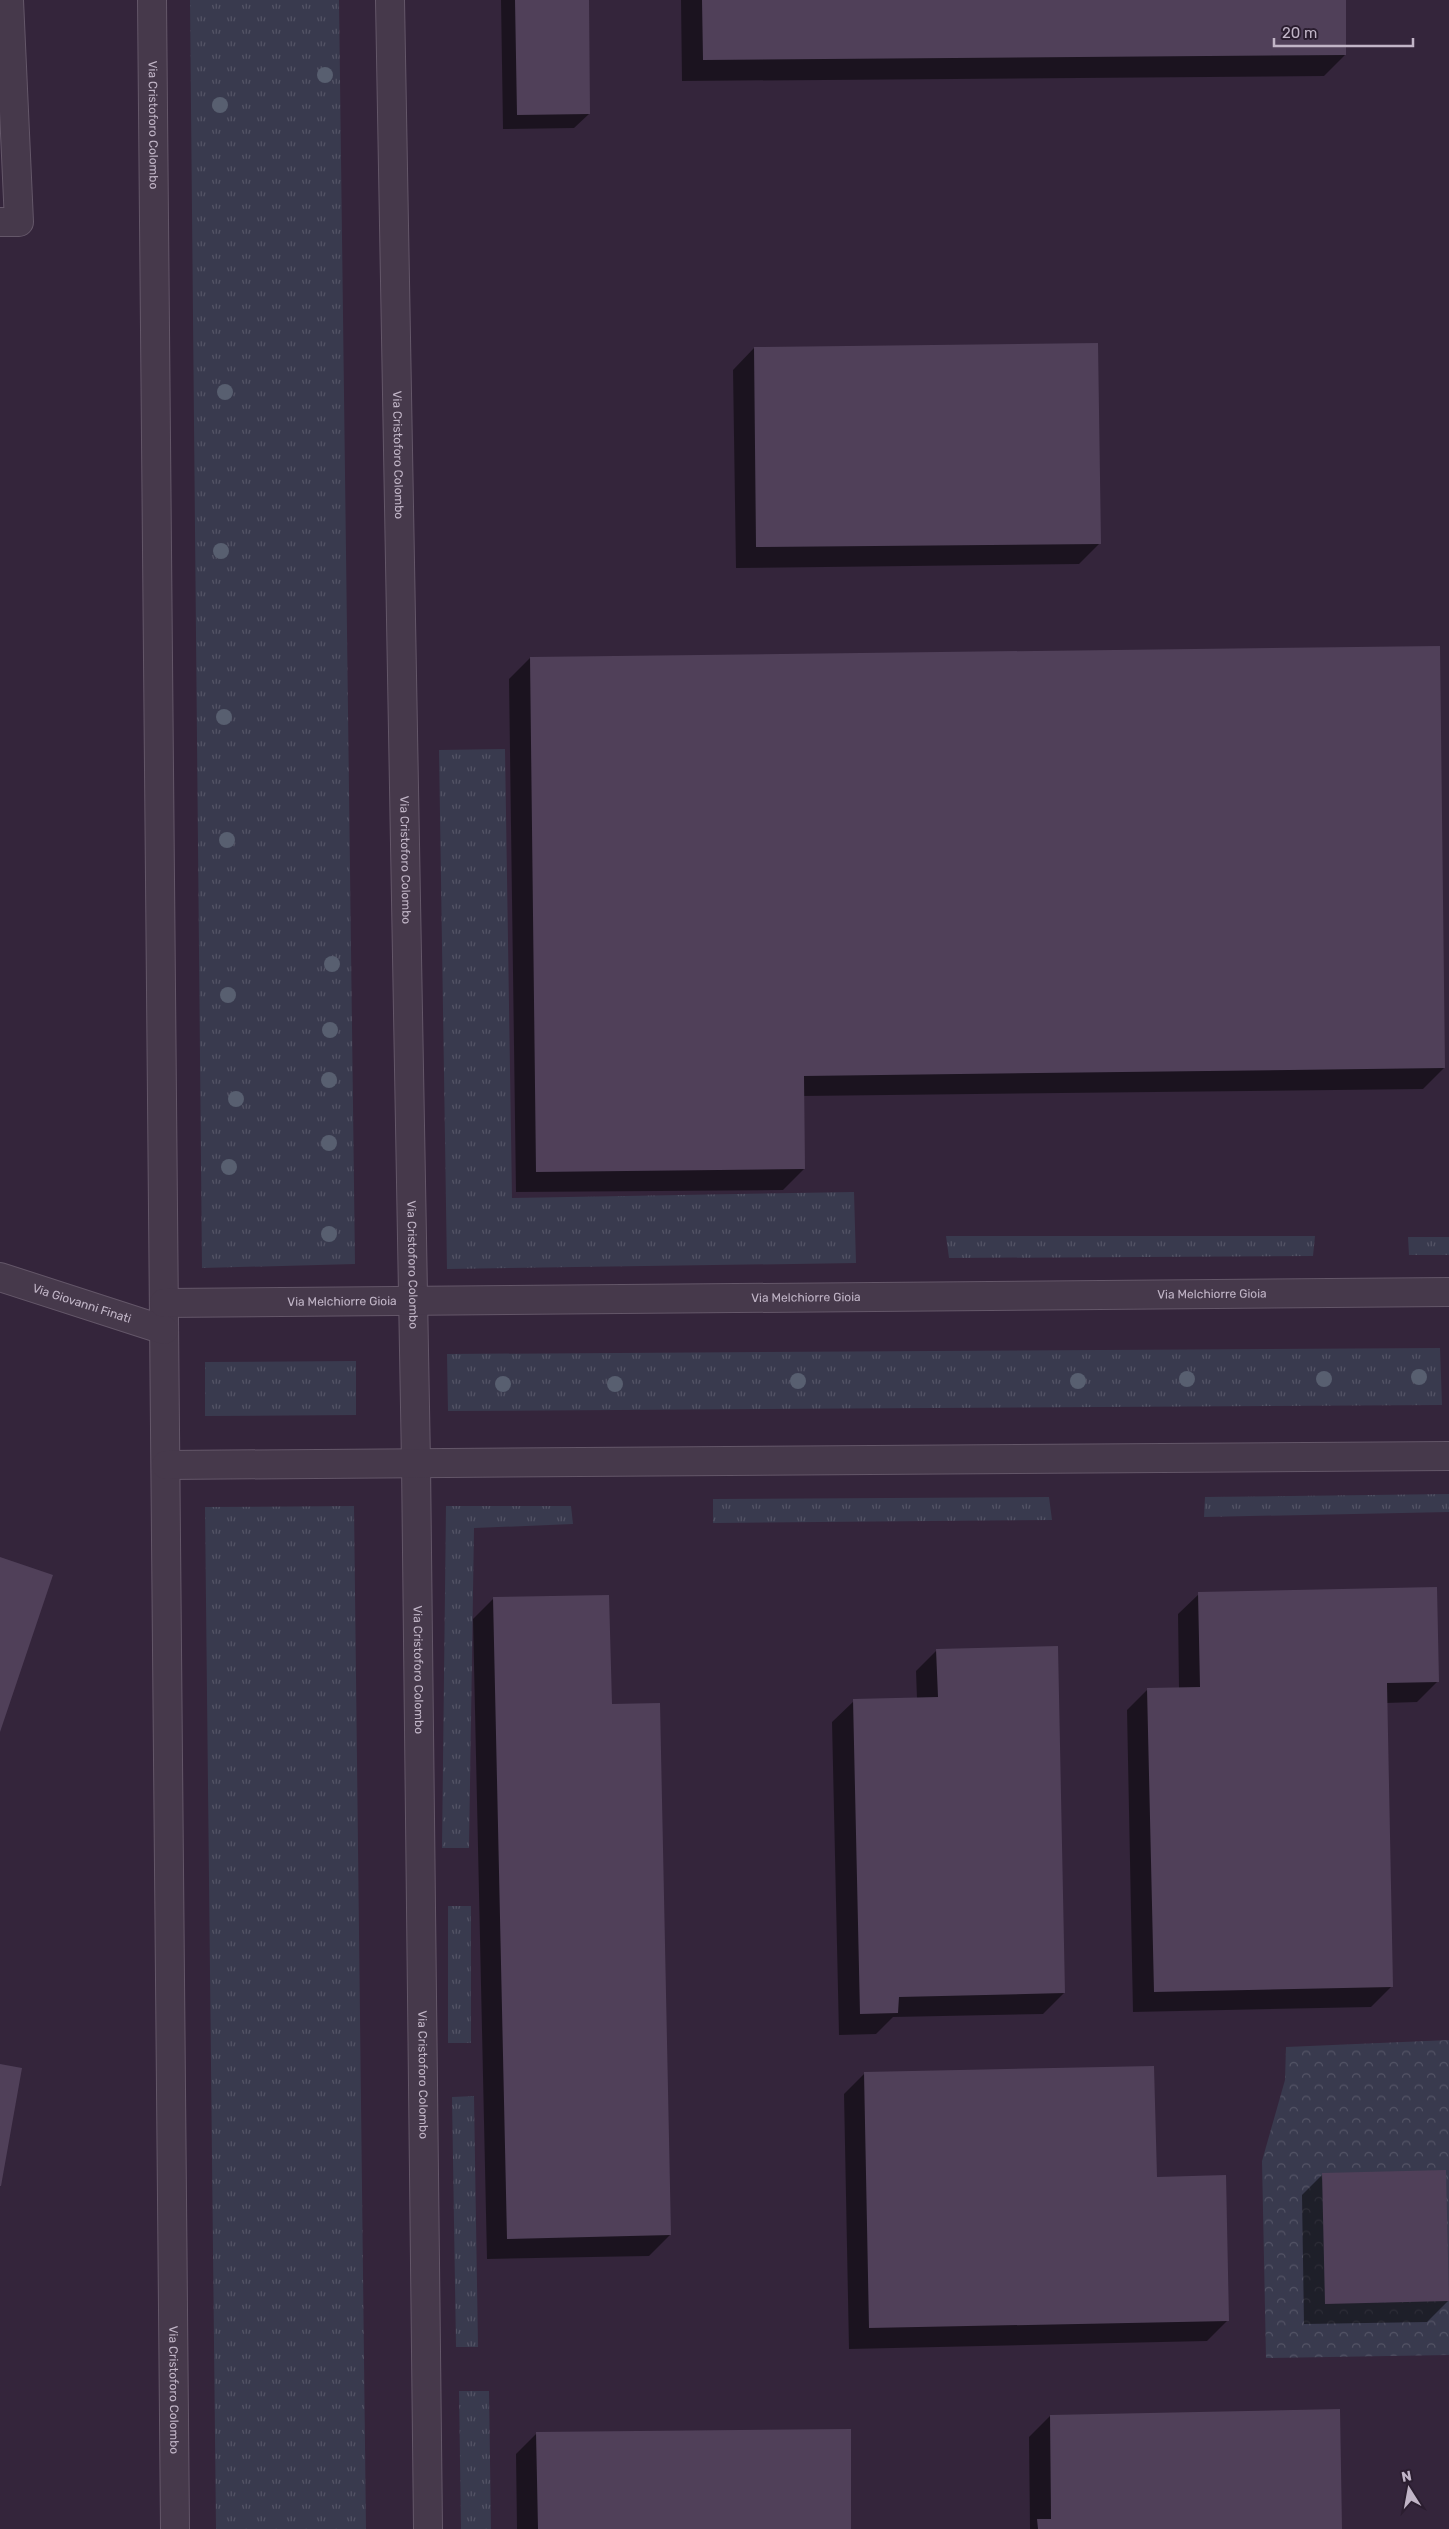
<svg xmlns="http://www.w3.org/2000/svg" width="1449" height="2529" font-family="Rubik,sans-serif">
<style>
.grass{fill:url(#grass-tufts)}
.park{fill:url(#park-crowns)}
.shadow{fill:#0007}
.building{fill:#504059}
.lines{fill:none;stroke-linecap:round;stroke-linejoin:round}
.minor-casing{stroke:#645769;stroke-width:30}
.minor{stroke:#46394b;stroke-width:28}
.tree{fill:#585f70}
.labels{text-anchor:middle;stroke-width:4;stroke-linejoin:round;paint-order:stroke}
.street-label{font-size:12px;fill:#c1b5c7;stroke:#2b1e30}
</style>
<defs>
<pattern id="grass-tufts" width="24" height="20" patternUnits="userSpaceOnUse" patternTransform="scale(1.25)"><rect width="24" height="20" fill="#393a4e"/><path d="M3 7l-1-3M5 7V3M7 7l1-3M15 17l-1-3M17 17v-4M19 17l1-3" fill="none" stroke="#545466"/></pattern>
<pattern id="park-crowns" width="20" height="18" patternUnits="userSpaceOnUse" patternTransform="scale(1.25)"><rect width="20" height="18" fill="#393a4e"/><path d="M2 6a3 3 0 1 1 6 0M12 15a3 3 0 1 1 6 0" fill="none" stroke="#545466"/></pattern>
</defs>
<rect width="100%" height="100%" fill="#34253b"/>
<path class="grass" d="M190,0h149l16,1264 -153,4z
M505,749l7,449 342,-6 2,71 -409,6 -8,-519z
M946,1236h369l-2,20 -364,2z
M1408,1237h41v18h-40z
M1440,1348l2,57 -994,6 -1,-57z
M356,1361v54l-151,1v-54z
M1449,1494v18l-245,5 1,-20z
M1049,1497l3,23 -339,3v-24z
M354,1506l12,1023h-150l-11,-1022z
M446,1506h125l2,18 -99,4 -5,320h-27z
M448,1906h23v137h-23z
M474,2096l4,251h-22l-4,-250z
M459,2391h30l2,138h-30z"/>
<path class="park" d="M1449,2040v315l-183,3 -4,-197 23,-81 1,-33z"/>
<path class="shadow" d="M501,0h86l2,114 -15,14 -71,1z
M681,0h663l1,55 -21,21 -642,5z
M754,348l346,195 -21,21 -343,4 -3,-198z
M530,658l914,410 -21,21 -620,7 1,73 -21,21 -267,2 -7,-513z
M1199,1594l239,87 -21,21 -31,1 6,283 -21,21 -238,5 -6,-302 21,-21 31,-1 -1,-74z
M494,1598l116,107 60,530 -21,21 -162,3 -14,-640z
M937,1650l127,343 -21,21 -150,3 -17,17 -37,1 -7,-313 22,-21 63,-2 -1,-28z
M865,2073l363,247 -21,21 -358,8 -5,-255z
M1323,2174l125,127 -21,21 -123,2 -2,-129z
M1050,2416l291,113h-311l-1,-92z
M537,2433l313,96h-333l-1,-75z"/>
<path class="building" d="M515,0h74l1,114 -73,1z
M702,0h644v55l-643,5z
M1098,343l3,201 -345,3 -2,-200z
M1440,646l5,422 -641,8 1,93 -269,3 -6,-515z
M0,1557l53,18 -53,157z
M1437,1587l2,95 -52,1 6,304 -239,5 -7,-304 53,-1 -2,-95z
M609,1595l3,109 48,-1 11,532 -164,4 -14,-642z
M1058,1646l7,347 -166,4 -1,16 -38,1 -7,-315 85,-2 -2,-48z
M0,2064l22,4 -21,118h-1z
M1154,2066l3,111 69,-2 3,146 -360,7 -5,-256z
M1446,2170l3,131 -124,3 -3,-131z
M1340,2409l2,120h-304l-1,-10h14l-1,-104z
M851,2429v100h-313l-2,-97z"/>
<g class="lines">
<defs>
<g id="minor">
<path id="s1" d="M152,0l23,2529"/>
<path id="s2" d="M390,0l26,1463 12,1066"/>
<path d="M0,222h19l-10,-222"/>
<path id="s3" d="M0,1277l164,53"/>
<path id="s4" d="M164,1303l1285,-11"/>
<path d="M166,1465l1283,-9"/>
</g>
</defs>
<use href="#minor" class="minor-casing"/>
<use href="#minor" class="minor"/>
</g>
<g class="tree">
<circle cx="325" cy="75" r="8"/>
<circle cx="220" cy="105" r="8"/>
<circle cx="225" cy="392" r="8"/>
<circle cx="221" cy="551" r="8"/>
<circle cx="224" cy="717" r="8"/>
<circle cx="227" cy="840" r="8"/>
<circle cx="332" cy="964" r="8"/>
<circle cx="228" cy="995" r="8"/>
<circle cx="330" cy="1030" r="8"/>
<circle cx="329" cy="1080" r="8"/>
<circle cx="236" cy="1099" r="8"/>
<circle cx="329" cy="1143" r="8"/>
<circle cx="229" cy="1167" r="8"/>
<circle cx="329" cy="1234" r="8"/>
<circle cx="1419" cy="1377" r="8"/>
<circle cx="1187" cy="1379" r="8"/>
<circle cx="1324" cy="1379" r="8"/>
<circle cx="798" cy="1381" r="8"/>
<circle cx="1078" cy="1381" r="8"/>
<circle cx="503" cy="1384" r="8"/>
<circle cx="615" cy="1384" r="8"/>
</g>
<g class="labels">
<g class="street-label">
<text dy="4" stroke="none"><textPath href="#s1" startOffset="125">Via Cristoforo Colombo</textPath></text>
<text dy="4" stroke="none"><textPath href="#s2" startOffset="455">Via Cristoforo Colombo</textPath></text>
<text dy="4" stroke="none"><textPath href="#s2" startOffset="860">Via Cristoforo Colombo</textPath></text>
<text dy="4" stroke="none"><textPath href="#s2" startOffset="1265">Via Cristoforo Colombo</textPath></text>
<text dy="4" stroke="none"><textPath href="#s4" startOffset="1048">Via Melchiorre Gioia</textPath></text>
<text dy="4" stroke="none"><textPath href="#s4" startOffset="642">Via Melchiorre Gioia</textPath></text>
<text dy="4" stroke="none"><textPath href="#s4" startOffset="178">Via Melchiorre Gioia</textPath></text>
<text dy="4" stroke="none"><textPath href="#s3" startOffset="86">Via Giovanni Finati</textPath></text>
<text dy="4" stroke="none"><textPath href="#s2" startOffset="1670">Via Cristoforo Colombo</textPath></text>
<text dy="4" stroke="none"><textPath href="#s2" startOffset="2075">Via Cristoforo Colombo</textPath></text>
<text dy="4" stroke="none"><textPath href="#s1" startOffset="2390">Via Cristoforo Colombo</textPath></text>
</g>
</g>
<g transform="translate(1409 2489) rotate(349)" stroke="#2b1e30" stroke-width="4" paint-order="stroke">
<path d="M0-4L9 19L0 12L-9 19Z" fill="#c1b5c7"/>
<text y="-8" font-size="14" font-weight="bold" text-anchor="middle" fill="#c1b5c7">N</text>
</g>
<path d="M1274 38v8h139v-8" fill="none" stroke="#c1b5c7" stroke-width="2.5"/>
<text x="1282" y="38" font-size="15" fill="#c1b5c7" stroke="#2b1e30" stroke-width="4" paint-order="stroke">20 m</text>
</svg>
